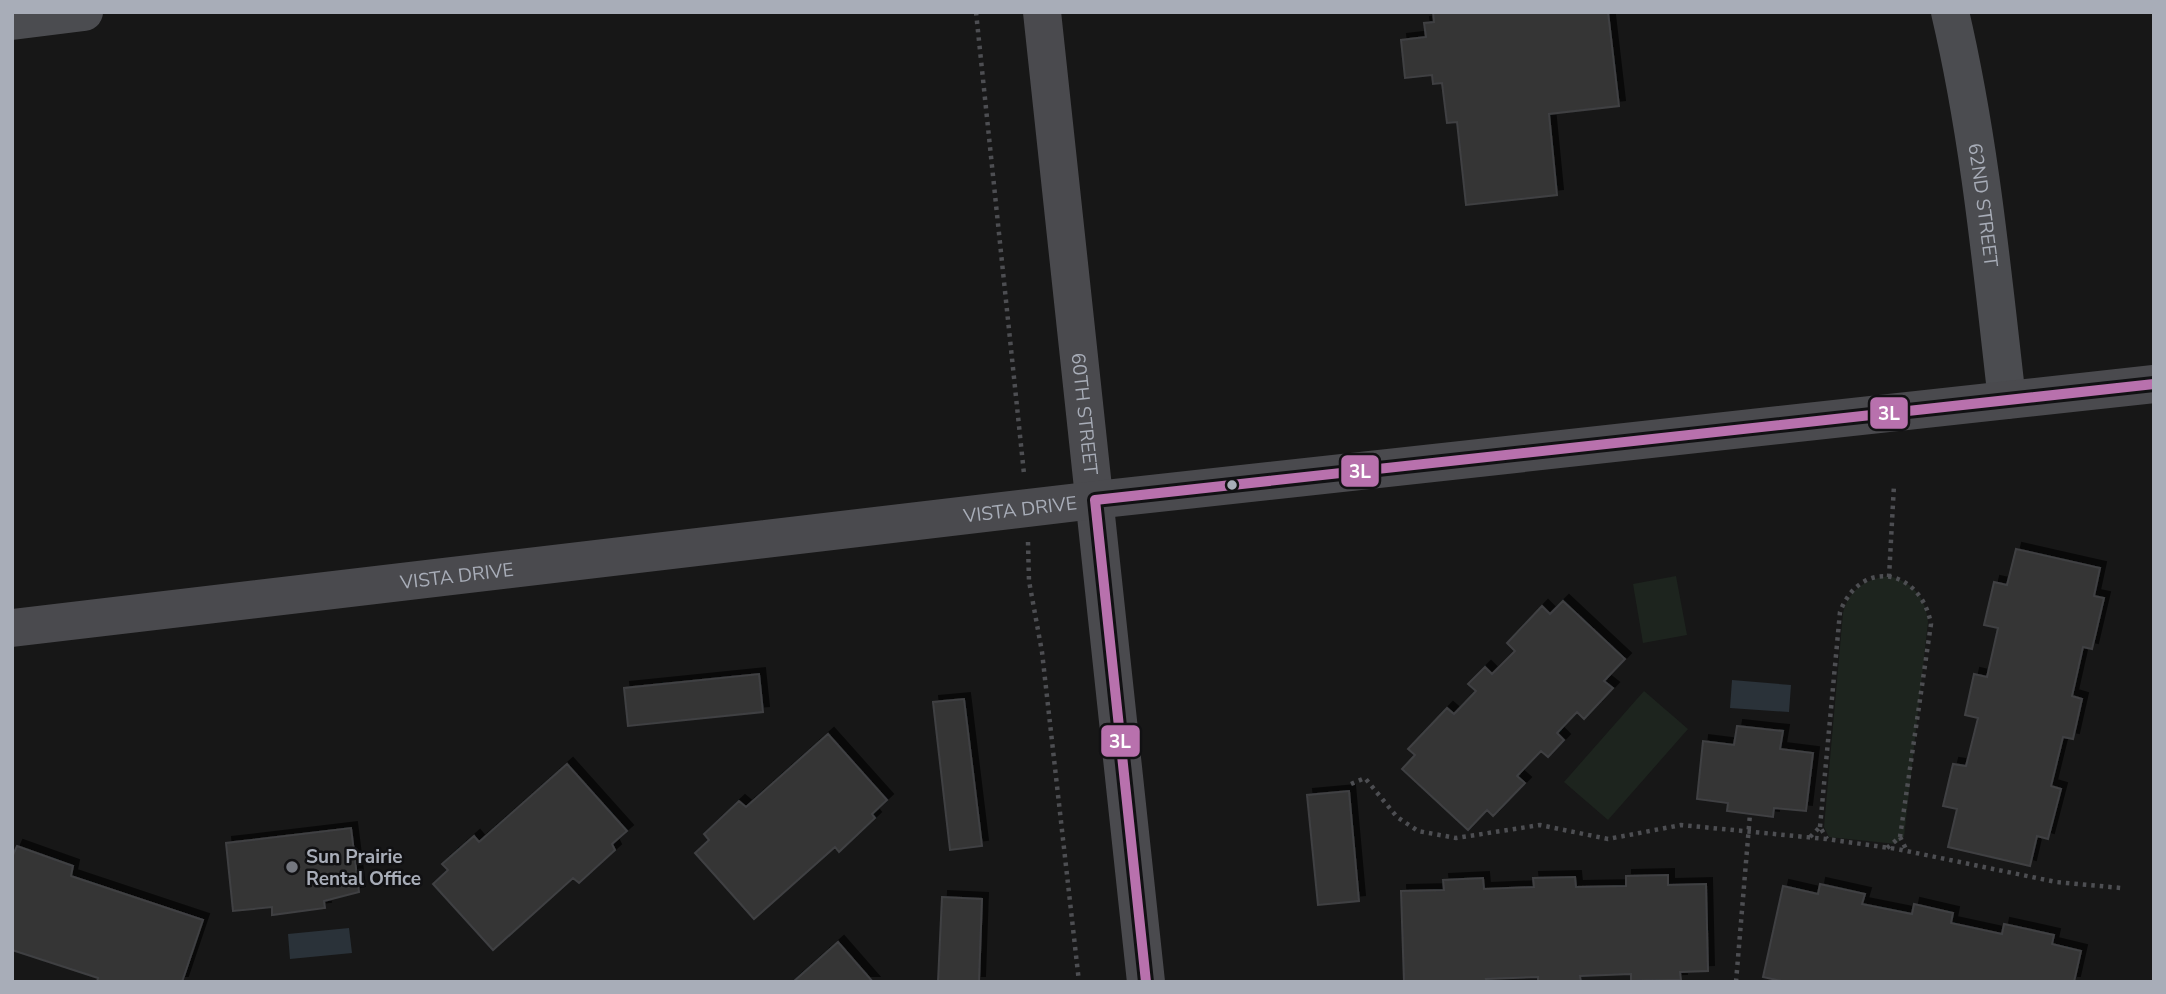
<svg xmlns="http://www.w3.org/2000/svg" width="2166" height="994" font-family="'Nunito Sans',sans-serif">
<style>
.green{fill:#1d241e}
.water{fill:#2a3239}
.building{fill:#353536;stroke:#3f4043;stroke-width:2;filter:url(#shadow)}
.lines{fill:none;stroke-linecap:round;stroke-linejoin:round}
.path{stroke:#4d4e52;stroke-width:4.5;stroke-dasharray:3.5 5;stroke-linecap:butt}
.street{stroke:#4b4c50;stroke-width:38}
.secondary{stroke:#4a4a4e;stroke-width:38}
.bus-1-casing{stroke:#111113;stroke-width:16}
.bus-1{stroke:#b871ad;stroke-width:10}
.bus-dot{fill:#a8adb8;stroke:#111113;stroke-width:2.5}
.poi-dot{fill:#757880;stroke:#111113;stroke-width:2.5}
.labels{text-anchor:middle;stroke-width:5;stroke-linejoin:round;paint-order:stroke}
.street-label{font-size:19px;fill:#a8adb8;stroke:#111113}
.poi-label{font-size:19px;font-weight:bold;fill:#a8adb8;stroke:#111113;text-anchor:start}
.line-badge{stroke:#111113;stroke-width:2.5}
.badge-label{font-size:19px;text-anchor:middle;font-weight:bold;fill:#fff}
</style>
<defs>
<filter id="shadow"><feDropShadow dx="6" dy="-6" stdDeviation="0" flood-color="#0009"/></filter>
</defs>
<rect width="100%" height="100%" fill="#171717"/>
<path class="green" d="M1676,576l11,59 -44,8 -10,-59z
M1889,576c24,6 37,22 39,46l-24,215 -8,7 -67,-7 -5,-10 19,-214c6,-23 22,-34 46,-37z
M1644,691l44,38 -80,91 -44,-38z"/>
<path class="water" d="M1732,680l59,5 -2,27 -59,-4z
M349,928l3,25 -62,6 -2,-25z"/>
<path class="building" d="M1433,12h175l11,94 -70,8 8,81 -91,10 -9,-83 -10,1 -5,-40 -9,1 -1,-9 -27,3 -4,-38 25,-3 -2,-14 10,-1z
M2016,549l84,19 -6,28 10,2 -12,51 -9,-2 -11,49 10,3 -9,40 -10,-2 -12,49 10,3 -13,50 -11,-3 -7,30 -82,-19 9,-38 -14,-3 10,-42 13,2 12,-48 -13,-3 9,-41 13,3 11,-49 -14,-3 10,-43 13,3z
M1563,601l62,58 -21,22 9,7 -29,31 -7,-7 -20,21 7,7 -16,17 -7,-6 -24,25 8,7 -32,33 -6,-6 -19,20 -66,-61 13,-14 -7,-6 39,-41 7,6 22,-23 -8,-7 17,-17 7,7 23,-23 -8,-8 35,-37 8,8z
M759,674l4,38 -135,14 -4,-38z
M964,699l18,147 -32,4 -17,-148z
M1737,726l46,5 -3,18 33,4 -7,58 -32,-3 -1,9 -46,-6 1,-8 -31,-4 6,-58 31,4z
M828,734l59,66 -15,14 3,4 -36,34 -4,-5 -81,72 -59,-66 14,-13 -5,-6 35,-33 7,6z
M567,764l60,67 -15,13 3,6 -36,33 -6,-5 -80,72 -60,-66 15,-14 -6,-6 32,-28 5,6z
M1349,791l10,110 -41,4 -11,-110z
M351,828l8,64 -35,9 1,7 -53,7v-8l-39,4 -7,-68z
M17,846l56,20 -2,10 132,44 -21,62h-85l1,-4 -86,-28v-93z
M1668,875v10l38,-1 2,87 -28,1 1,8 -50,1v-7l-51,2 1,6h-43v-5l-52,2 1,3h-83l-3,-91 43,-1 -1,-10 40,-2 1,11 50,-2 -1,-9 42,-1 1,10 50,-1v-10z
M1820,884l45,10 -3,10 50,10 2,-10 39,9 -2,10 51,11 2,-10 50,11 -2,9 29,7 -7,31h-288l-23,-5 20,-91 35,8z
M942,897l40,2 -3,83h-41z
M838,942l35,40h-80z"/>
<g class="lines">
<path class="path" d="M976,12l48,462
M1028,542l1,39 13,71 37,330
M1889,577l5,-92
M1351,784l14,-6 32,39 21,14 38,7 84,-13 68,14 73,-14 145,14 71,10 159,33 65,6
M1820,827l20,-215c21,-55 81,-43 91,12l-31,213
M1810,837l10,-10 7,12
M1887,848l13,-11 7,14
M1736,982l14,-168"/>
<g class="street">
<path id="s1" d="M1950,12c30,128 42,258 57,388"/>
<path d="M12,21l72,-9"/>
</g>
<g class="secondary">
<path id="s2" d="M1042,12l104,970"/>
<path id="s3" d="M12,628l1083,-128 1059,-116"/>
</g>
<defs>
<path id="bus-1" d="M1095,500l1059,-116
M1095,500l51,482"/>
</defs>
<use href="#bus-1" class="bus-1-casing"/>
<use href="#bus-1" class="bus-1"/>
</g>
<circle class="bus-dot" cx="1232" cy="485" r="6"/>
<circle class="poi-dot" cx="292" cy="867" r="7"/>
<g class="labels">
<g class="street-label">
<text dy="7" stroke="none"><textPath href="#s1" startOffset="196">62ND STREET</textPath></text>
<text dy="7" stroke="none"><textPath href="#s2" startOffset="404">60TH STREET</textPath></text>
<text dy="7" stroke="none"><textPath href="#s3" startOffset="1015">VISTA DRIVE</textPath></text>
<text dy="7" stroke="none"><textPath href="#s3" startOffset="448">VISTA DRIVE</textPath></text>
</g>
<g class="poi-label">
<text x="306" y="863">Sun Prairie<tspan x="306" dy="22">Rental Office</tspan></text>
</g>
</g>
<g class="line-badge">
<rect x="1869" y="396" width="40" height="34" rx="7" fill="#b871ad"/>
<rect x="1340" y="454" width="40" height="34" rx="7" fill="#b871ad"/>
<rect x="1100" y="724" width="41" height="34" rx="7" fill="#b871ad"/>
</g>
<g class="badge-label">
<text x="1889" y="420">3L</text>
<text x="1360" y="478">3L</text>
<text x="1120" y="748">3L</text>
</g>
<rect width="2166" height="994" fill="none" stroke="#a8adb8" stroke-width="28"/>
</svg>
